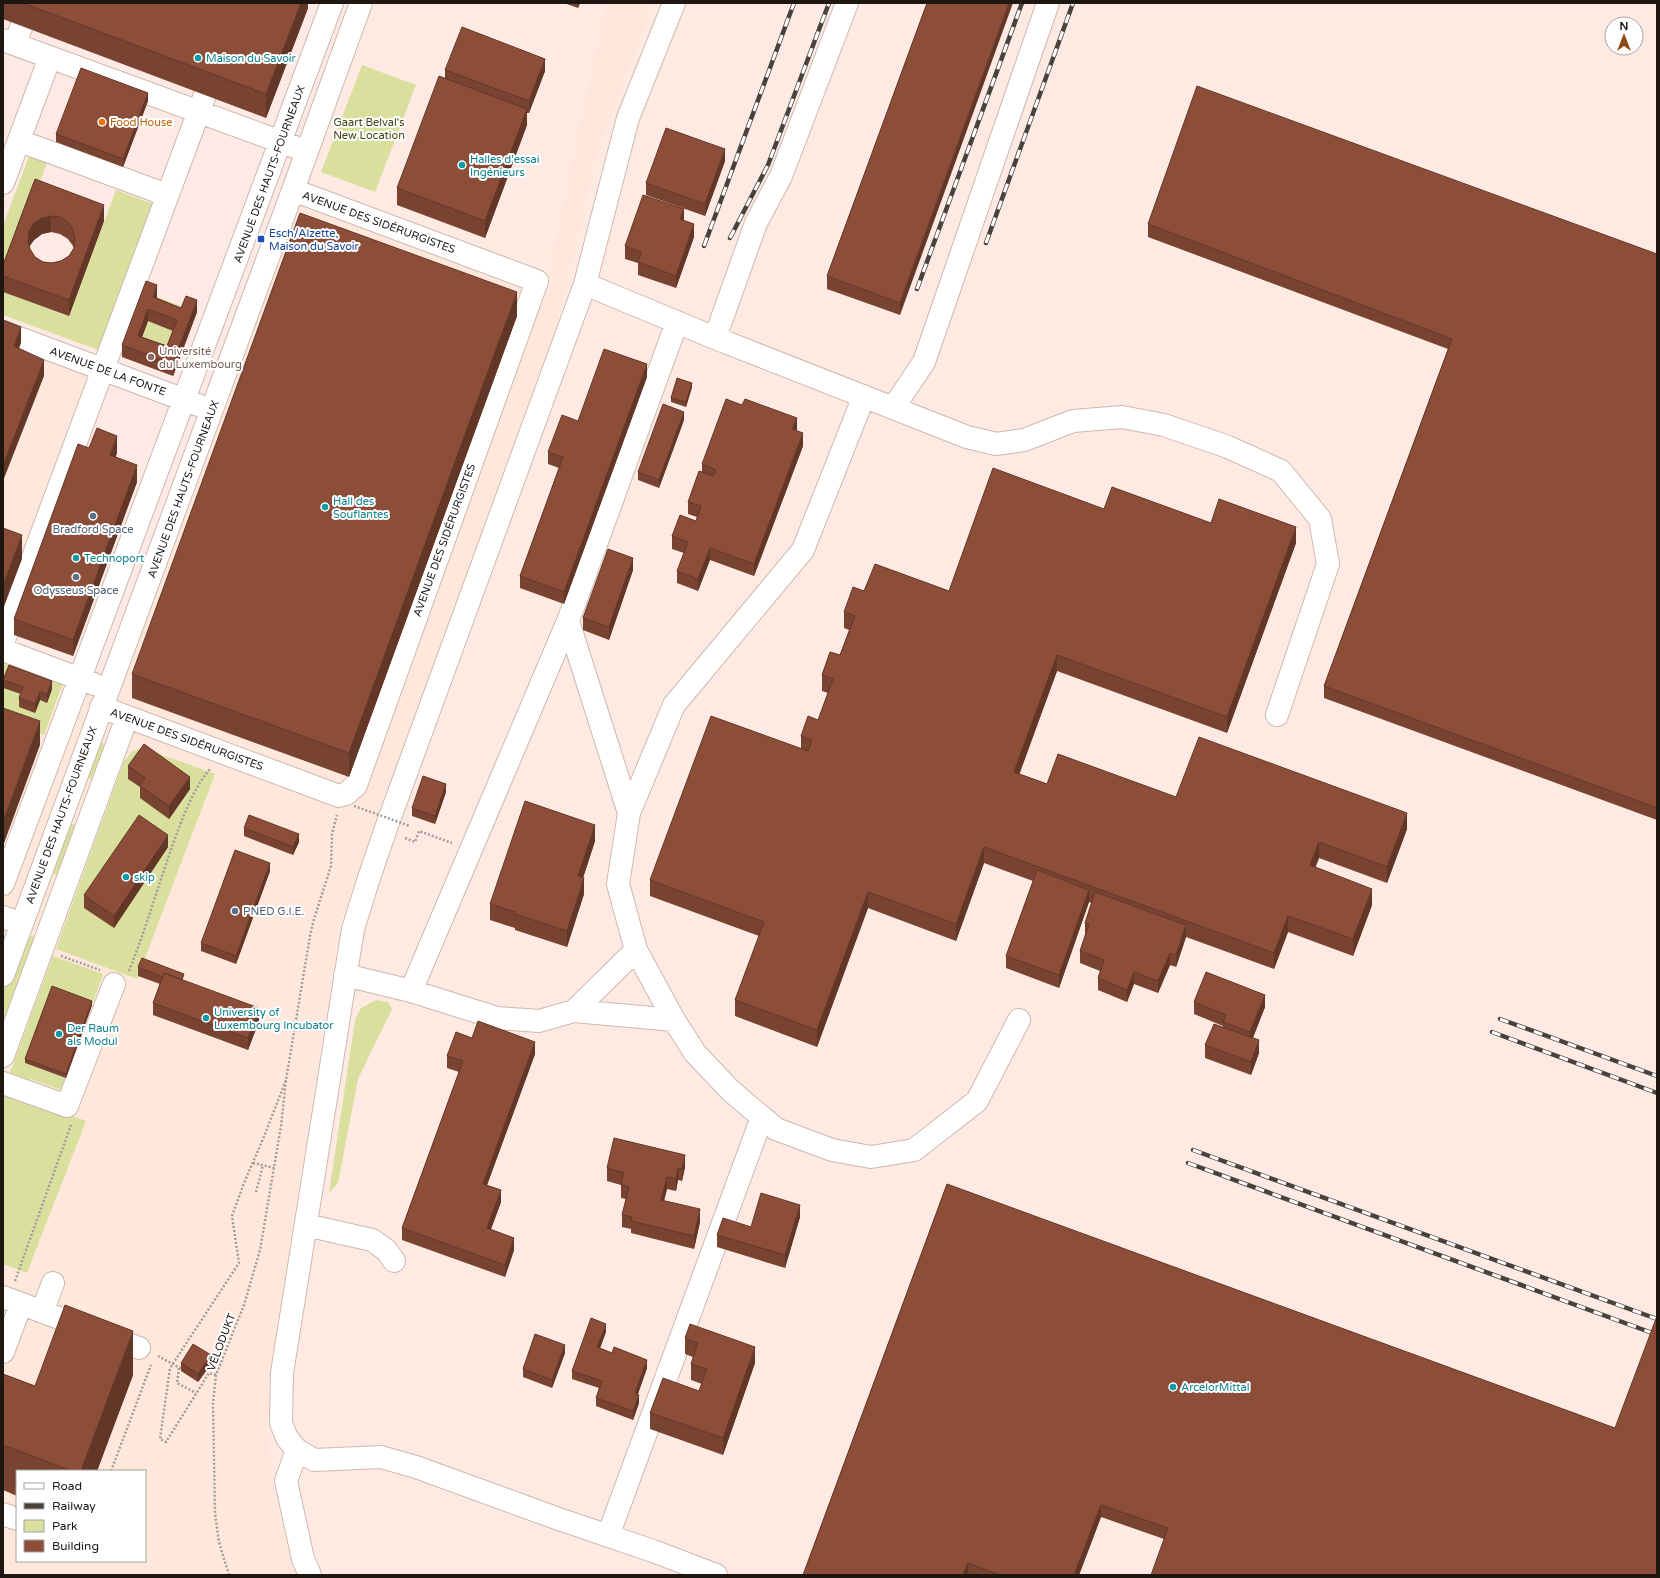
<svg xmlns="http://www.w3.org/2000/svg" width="1660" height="1578" font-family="'Varela Round',sans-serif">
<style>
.built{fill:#ffe8db;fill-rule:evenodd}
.industrial{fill:#feeae3;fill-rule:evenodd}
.education{fill:#fee9e4}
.green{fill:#d9e09e}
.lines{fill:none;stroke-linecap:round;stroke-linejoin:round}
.minor-casing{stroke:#cdb9ad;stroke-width:24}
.path{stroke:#a29d99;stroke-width:2.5;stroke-dasharray:2 2;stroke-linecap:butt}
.minor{stroke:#fff;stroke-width:22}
.rail-casing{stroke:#48423d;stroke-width:4.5}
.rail{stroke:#fff;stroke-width:3;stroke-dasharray:9;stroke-linecap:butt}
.path-bridge{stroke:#a29d99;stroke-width:2.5;stroke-dasharray:2 2;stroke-linecap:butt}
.wall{fill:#784331;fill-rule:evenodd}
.shaded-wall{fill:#623728}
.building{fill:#8c4e39;stroke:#623728;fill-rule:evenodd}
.culture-dot{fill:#0f9aa8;stroke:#fff;stroke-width:1.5}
.food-dot{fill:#e8710a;stroke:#fff;stroke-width:1.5}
.transit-dot{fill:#1a4fb4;stroke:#fff;stroke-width:1.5}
.education-dot{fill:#8d6e63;stroke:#fff;stroke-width:1.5}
.service-dot{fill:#5c6f8a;stroke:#fff;stroke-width:1.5}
.labels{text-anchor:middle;stroke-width:4;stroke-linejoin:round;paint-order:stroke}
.culture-label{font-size:11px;fill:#0d838f;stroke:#fff;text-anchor:start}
.food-label{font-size:11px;fill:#c56008;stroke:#fff;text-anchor:start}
.park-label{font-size:11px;fill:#444714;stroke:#fff}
.street-label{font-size:11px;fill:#1d1611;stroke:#fff}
.transit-label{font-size:11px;fill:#164399;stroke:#fff;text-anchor:start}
.education-label{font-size:11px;fill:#785e54;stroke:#fff;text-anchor:start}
.service-label{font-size:11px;fill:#4e5e75;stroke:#fff}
</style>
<rect width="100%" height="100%" fill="#fcf8f5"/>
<path class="built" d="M606,3h49l-58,151 -21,96 -22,87 -214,589 -70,447 -2,67 8,60 16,61 6,14h-295v-925l290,-460 295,-108zM17,1471h128v90h-128z
M3,332l100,37 -100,274z"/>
<path class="industrial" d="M361,3h245l-56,266 -6,15 -251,-94z
M655,3h1002v1572h-1359l-6,-14 -16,-61 -8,-60 2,-67 70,-447 214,-589 22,-87 21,-96zM1612,24h24v24h-24z"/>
<path class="education" d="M3,3h358l-253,686 -105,-46 100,-274 -100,-37z"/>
<path class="green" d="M362,65l54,20 -41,107 -54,-20z
M29,156l18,7 -44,118v-55z
M116,190l40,15 -55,146 -98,-36v-23l66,24z
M157,297l29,11 -24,64 -29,-11z
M8,657l57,20 -21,58 -41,-14v-50z
M93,740l15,5 -12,36 -15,-5z
M143,748l72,26 -78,205 -81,-30 68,-188 9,-10z
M65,822l14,4 -18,50 -14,-5z
M24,933l16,6 -37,100v-49z
M53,956l50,18 -11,31 -67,58 41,15 -5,12 -31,-11 -3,7 -19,-8z
M376,1000l12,2 4,7 -34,70 -20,104 -9,10 26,-173 6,-12z
M3,1091l83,30 -59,152 -24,-9z"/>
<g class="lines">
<defs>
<path id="minor" d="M3,40l292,107
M15,44l15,-41
M19,141l31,11
M53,153l114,42
M3,183l47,-126
M585,284l130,54 252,99 29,7 28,-4 49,-19 49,-4 42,8 64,22 53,24 39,48 8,45 -51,151
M3,332l195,73
M715,338l41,-115 25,-47 66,-173
M893,408l31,-46 124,-359
M568,621l109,-299
M3,643l33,-94 179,-481
M3,650l91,34
M101,707l238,89 7,-2 10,-9 181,-504 -244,-91
M629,813l45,-108 129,-155 61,-154
M3,884l329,-881
M3,917l19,7
M3,975l290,-785 68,-187
M345,975l66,16 86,27 42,3 35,-10 62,-61
M411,991l157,-370 61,192 -11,71 18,66 38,70 21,33 36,38 45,38 56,21 39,7 43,-7 63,-49 42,-81
M574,1011l100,9
M3,1056l124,-339
M3,1083l64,23 47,-122
M306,1225l66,15 14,10 8,11
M3,1297l136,51
M42,1312l11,-29
M3,1352l18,-48
M297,1450l17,10 67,-3 35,10 140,51 97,33 63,24
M3,1514l14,5
M608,1536l154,-419
M310,1575l-7,-16 -17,-78 11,-31 -10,-12 -6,-15 1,-50 71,-444 15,-48 17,-50 200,-547 43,-166 46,-115"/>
</defs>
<use href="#minor" class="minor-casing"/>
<path class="path" d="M405,838l10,4 4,-11 33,12
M61,956l39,14
M129,971c18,-45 31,-92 48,-138 8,-21 18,-47 33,-64
M253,1163l22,5
M256,1192l7,-27
M15,1281l56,-156
M158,1356l22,12 4,-1
M179,1368l-2,15 19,10
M111,1471l40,-106
M229,1575l-10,-33 -4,-28 -2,-111 3,-28 28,-70 16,-55 21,-124 5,-46 24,-144 4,-17 17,-53 1,-32 5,-19"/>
<use href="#minor" class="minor"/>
<defs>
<path id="rail" d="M730,238l38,-73 61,-162
M986,243l87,-240
M704,246l90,-243
M917,289l105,-286
M1500,1019l157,57
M1492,1032l165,61
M1193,1150l464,169
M1188,1163l467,171"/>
</defs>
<use href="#rail" class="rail-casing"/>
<use href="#rail" class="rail"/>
<path class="path-bridge" d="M354,806l56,20
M216,1375l-7,-2 -43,69 -6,-3 10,-71 69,-105 -7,-47 12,-33 19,-44 23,-59"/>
</g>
<path class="wall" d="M3,3h305v5l-42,110 -263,-99z
M564,3h16l-2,5z
M927,3l-27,312 -73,-26v-13z
M445,70l100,1 -16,42h-2v12l-42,113 -88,-33v-17l48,-109z
M148,101l-25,66 -67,-25v-8z
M725,161l-20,55 -59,-21v-12z
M35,179l69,42 -35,95 -66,-24v-27zM51,232l9,2 8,5 5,7 1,2 -5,8 -8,5 -9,2 -9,-1 -8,-5 -5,-8 -1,-2 5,-7 8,-6z
M684,221l10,16 -18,51 -38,-13v-12l-13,-4v-13z
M1148,224l509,30v566l-333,-122v-12l124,-337 -300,-112z
M157,297v1l24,10 16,4 -24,64 -51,-19v-12zM148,321l25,10 -6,15 -25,-9z
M517,316l-168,461 -217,-79v-24z
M647,377l-83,227 -44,-16v-12l39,-108 -11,-4v-12l30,-31z
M692,387l-6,20 -15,-5v-4z
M684,420l-25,68 -21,-8v-8z
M796,431l7,15 -49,130 -44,-16 -12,31 -21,-8v-12l7,-18 -12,-4v-13l24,-15 1,-4 -9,-3v-12l14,-31v-7z
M89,448l28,4 -1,5 21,25 -64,174 -59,-21v-16z
M1104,509l107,14 85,20 -69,190 -170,-62 -38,103 28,10 129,13 231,32 -20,54 -68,-25 -4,9 57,38 -19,51 -65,-24 -14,37 -88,-32 -10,30 -6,-2 -12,28 -24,-9 -7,18 -29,-12v-12l2,-7 -20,-8v-12l5,-16v-12l7,-20 -3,-1 -30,86 -53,-20v-12l27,-75 -49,-18 -28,78 -88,-33 -51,139 -82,-31v-16l24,-64 -109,-40v-16l151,-131v-13l17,-16 10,-27 -6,-2v-16l18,-20 9,-25 -5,-2v-16l20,-21h85z
M633,570l-24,70 -26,-10v-12z
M3,680l49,9 -5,14 -7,-3 -5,13 -16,-6v-9l2,-4 -18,-6z
M128,766l62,23 -21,30 -29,-21v-11l-12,-8z
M446,792l-11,32 -23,-8v-8z
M244,828l55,14 -6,13 -49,-19z
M595,841l-12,37 1,16 -17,53 -52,-17v-2l-25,-8v-16z
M168,847l-54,81 -30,-20v-13z
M270,871l-34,93 -35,-13v-8z
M138,967l46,14 75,40 -11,29 -95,-35v-12l7,-19 -22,-8z
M1194,1002l71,5 -12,31 6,15 -8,22 -46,-17v-13l18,-18v-1l-29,-12z
M92,1005l-26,73 -41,-15v-4z
M472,1038l63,16 -48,131 14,17 -10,27 23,21 -9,27 -103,-37v-12l57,-156 -12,-4v-12z
M685,1167l-3,14 -4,-1 -2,11 -9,-2 -3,12 36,21 -6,27 -63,-16v-4l-9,-2v-12l4,-16 -5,-1v-13l-14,-4v-13z
M947,1184l710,391 -493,-36 -63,-22 -22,58h-276z
M800,1217l-15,51 -68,-21v-12l34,-8z
M606,1332l-6,16 47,20 -9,26 1,9 -6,17 -37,-14v-8l3,-10 -27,-9v-8z
M685,1338l70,25 -32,92 -73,-26v-16l49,-22 3,-7 -11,-4v-16l2,-7 -8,-3z
M565,1353l-13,35 -29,-11v-8z
M181,1363l30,1 -13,18 -17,-11z
M3,1374l32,12 98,-11 -36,96h-80v25l-14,-6z"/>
<path class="shaded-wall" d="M301,3h7v5l-42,110v-24z
M578,3h2l-2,5z
M1009,3h4l-113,312v-12z
M545,59v12l-16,42v-12z
M148,93v8l-25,66v-8z
M527,109v16l-42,113v-17z
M725,149v12l-20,55v-12z
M104,205v16l-35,95v-16z
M684,209v12l-4,-2z
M51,216v16l-9,2 -8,6 -5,7 -1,-6 1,-10 5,-8 8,-5z
M694,224v13l-18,51v-12z
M157,285v12l-4,12v-12z
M517,292v24l-168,461v-24z
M197,300v12l-24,64v-12z
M148,309v12l-10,27v-12z
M21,327v16l-7,20v-17z
M44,360v16l-41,105v-16z
M647,364v13l-83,227v-12z
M692,383v4l-6,20v-5z
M684,412v8l-25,68v-8z
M797,418v13l-5,-2z
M803,433v13l-49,130v-12z
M117,436v16l-7,20v-17z
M137,465v17l-64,174v-16z
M1296,527v16l-69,190v-16z
M22,535v24l-19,50v-24z
M710,548v12l-12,31v-12z
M633,558v12l-24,70v-13z
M1057,655v16l-43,118v-17z
M52,681v8l-5,14v-9z
M40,692v8l-5,13v-9z
M40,721v24l-37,101v-24z
M190,777v12l-21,30v-13z
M446,784v8l-11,32v-8z
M1407,813v16l-20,54v-16z
M595,825v16l-17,52v-17z
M299,834v8l-6,13v-8z
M168,835v12l-54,81v-12z
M1319,842v16l-9,24v-17z
M984,847v16l-28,78v-17z
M270,863v8l-34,93v-8z
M584,878v16l-17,53v-16z
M1372,889v16l-19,51v-17z
M1089,890v12l-30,86v-13z
M868,892v16l-51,139v-17z
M1288,916v16l-14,37v-16z
M1186,925v12l-10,30v-12z
M1170,953v12l-12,28v-12z
M1134,972v12l-7,18v-12z
M1265,995v12l-15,37v-12z
M92,1001v4l-26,73v-4z
M259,1008v13l-11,29v-12z
M1259,1040v13l-8,22v-13z
M535,1042v12l-52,142v-12z
M685,1155v12l-3,14v-12z
M678,1168v12l-2,11v-12z
M667,1177v12l-6,23v-12z
M501,1190v12l-14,38v-12z
M800,1205v12l-15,51v-13z
M700,1209v13l-6,27v-13z
M514,1238v12l-9,27v-12z
M606,1324v8l-9,24v-9z
M133,1331v44l-36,96h-16z
M565,1345v8l-13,35v-8z
M755,1347v16l-32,92v-17z
M211,1355v9l-13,18v-8z
M647,1360v8l-12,34v-9z
M639,1395v8l-6,17v-9z
M1101,1505v12l-22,58h-5z
M968,1563v12h-5z"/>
<path class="building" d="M23,3h278l-35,91z
M927,3h82l-109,300 -73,-27z
M462,27l83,32 -16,42 -84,-31z
M81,68l67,25 -25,66 -67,-25z
M439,76l88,33 -42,112 -88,-33z
M1197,86l460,168v554l-333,-122 128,-347 -304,-115z
M666,128l59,21 -20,55 -59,-21z
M35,179l69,26 -35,95 -66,-24v-11zM51,216l9,1 8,5 5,8 2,9 -1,9 -5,8 -8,5 -9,2 -9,-1 -8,-5 -5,-8 -2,-8 1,-10 5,-8 8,-5z
M643,195l41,14 -4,10 14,5 -18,52 -38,-14 3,-10 -16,-6z
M300,213l217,79 -168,461 -217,-79z
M146,281l11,4 -4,12 28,11 5,-12 11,4 -24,64 -51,-19zM148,309l29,11 -10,26 -29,-10z
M3,320l18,7 -7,19 30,14 -41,105z
M604,349l43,15 -83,228 -44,-16 43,-119 -15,-5 14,-37 16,6z
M677,378l15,5 -6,19 -15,-4z
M726,399l16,6 3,-6 52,19 -5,11 11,4 -49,131 -44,-16 -12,31 -21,-8 11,-29 -16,-6 8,-21 16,6 5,-15 -13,-4 11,-31 14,5 3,-6 -14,-6z
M663,404l21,8 -25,68 -21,-8z
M97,428l20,8 -7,19 27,10 -64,175 -59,-21 64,-175 11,4z
M993,468l111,41 8,-22 99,36 8,-24 77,28 -69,190 -170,-62 -43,117 33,12 11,-30 118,43 23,-60 208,76 -20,54 -68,-25 -9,23 62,24 -19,50 -65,-23 -14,37 -290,-106 -28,77 -88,-32 -51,138 -82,-30 29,-78 -114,-42 61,-164 97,35 4,-11 -11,-4 7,-20 10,4 15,-41 -11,-4 8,-23 10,3 15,-39 -11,-4 9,-25 11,4 11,-27 74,27z
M3,528l19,7 -19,50z
M608,549l25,9 -24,69 -26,-9z
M9,665l43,16 -5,13 -7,-2 -5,12 -16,-6 4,-11 -20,-7z
M3,708l37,13 -37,101z
M144,744l46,33 -21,29 -29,-20 5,-8 -17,-12z
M423,776l23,8 -11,32 -23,-8z
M525,801l70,24 -17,51 6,2 -17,53 -52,-17v-2l-25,-8z
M139,815l29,20 -54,81 -30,-21z
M249,815l50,19 -6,13 -49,-19z
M235,850l35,13 -34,93 -35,-13z
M1037,870l52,20 -30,85 -53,-19z
M1095,892l91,33 -10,30 -6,-2 -12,28 -24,-9 -7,18 -29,-12 6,-18 -24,-9 9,-27 -4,-1z
M142,958l42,16 -2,6 -18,-7 -1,4 -25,-10z
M1206,972l59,23 -15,37 -27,-10 3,-7 -32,-13z
M164,973l95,35 -11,30 -95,-35z
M52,986l40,15 -26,73 -41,-15z
M478,1021l57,21 -52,142 18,6 -14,38 27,10 -9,27 -103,-37 61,-167 -16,-5 9,-24 16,6z
M1214,1024l45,16 -8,22 -46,-17z
M614,1138l71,17 -3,14 -4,-1 -2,11 -9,-2 -6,23 39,9 -6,27 -63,-15 1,-4 -10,-2 7,-28 -8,-2 3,-12 -17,-5z
M947,1184l668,244 42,-112v259h-506l17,-47 -67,-23 -27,70h-74l-32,-12 -5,12h-160z
M761,1193l39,12 -15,50 -68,-20 6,-17 28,9z
M65,1305l68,26 -52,140h-9l-69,-26v-71l32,12z
M591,1318l15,6 -9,23 15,6 2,-6 33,13 -12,33 4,2 -6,16 -37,-13 6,-17 -30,-10z
M690,1324l65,23 -32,91 -73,-25 13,-35 36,13 8,-22 -16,-5 7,-21 -13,-5z
M535,1334l30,11 -13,35 -29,-11z
M193,1344l18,11 -13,19 -17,-11z"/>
<g class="culture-dot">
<circle cx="198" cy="58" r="4"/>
<circle cx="462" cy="165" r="4"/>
<circle cx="325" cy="507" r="4"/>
<circle cx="76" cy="558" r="4"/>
<circle cx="126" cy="877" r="4"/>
<circle cx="206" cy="1018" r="4"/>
<circle cx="59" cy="1034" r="4"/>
<circle cx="1173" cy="1387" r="4"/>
</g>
<circle class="food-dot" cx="102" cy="122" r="4"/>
<rect class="transit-dot" x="257" y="235" width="8" height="8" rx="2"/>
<circle class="education-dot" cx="151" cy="357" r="4"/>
<g class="service-dot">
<circle cx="93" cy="516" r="4"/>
<circle cx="76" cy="577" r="4"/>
<circle cx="235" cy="911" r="4"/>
</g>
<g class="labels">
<g class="culture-label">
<text x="206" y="62">Maison du Savoir</text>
<text x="470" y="163">Halles d'essai<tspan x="470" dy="13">Ingénieurs</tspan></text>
<text x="333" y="505">Hall des<tspan x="333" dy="13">Souflantes</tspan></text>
<text x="84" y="562">Technoport</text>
<text x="134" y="881">skip</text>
<text x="214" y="1016">University of<tspan x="214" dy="13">Luxembourg Incubator</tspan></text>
<text x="67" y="1032">Der Raum<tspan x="67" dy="13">als Modul</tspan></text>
<text x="1181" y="1391">ArcelorMittal</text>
</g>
<g class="food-label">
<text x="110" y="126">Food House</text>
</g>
<g class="park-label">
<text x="369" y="126">Gaart Belval's<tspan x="369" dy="13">New Location</tspan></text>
</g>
<g class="street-label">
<text transform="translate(269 174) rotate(-70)" y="4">AVENUE DES HAUTS-FOURNEAUX</text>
<text transform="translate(379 222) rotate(20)" y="4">AVENUE DES SIDÉRURGISTES</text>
<text transform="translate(108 371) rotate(20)" y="4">AVENUE DE LA FONTE</text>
<text transform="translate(183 489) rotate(-70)" y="4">AVENUE DES HAUTS-FOURNEAUX</text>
<text transform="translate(444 540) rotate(-70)" y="4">AVENUE DES SIDÉRURGISTES</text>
<text transform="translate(187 739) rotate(20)" y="4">AVENUE DES SIDÉRURGISTES</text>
<text transform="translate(61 815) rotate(-70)" y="4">AVENUE DES HAUTS-FOURNEAUX</text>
<text transform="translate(221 1342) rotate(-69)" y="4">VËLODUKT</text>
</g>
<g class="transit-label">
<text x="269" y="237">Esch/Alzette,<tspan x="269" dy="13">Maison du Savoir</tspan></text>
</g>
<g class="education-label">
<text x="159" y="355">Université<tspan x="159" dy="13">du Luxembourg</tspan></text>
</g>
<g class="service-label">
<text x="93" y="533">Bradford Space</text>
<text x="76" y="594">Odysseus Space</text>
<text x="243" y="915" text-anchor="start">PNED G.I.E.</text>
</g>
</g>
<rect width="1660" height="1578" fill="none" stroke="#1d1611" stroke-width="8"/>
<rect x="16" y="1470" width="130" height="92" fill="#ffffff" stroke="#a5a2a0"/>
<rect x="24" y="1483" width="20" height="6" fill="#ffffff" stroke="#a5a2a0"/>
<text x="52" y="1490" font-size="12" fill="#1d1611">Road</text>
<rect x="24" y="1503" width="20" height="6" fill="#48423d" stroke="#a5a2a0"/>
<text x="52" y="1510" font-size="12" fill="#1d1611">Railway</text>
<rect x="24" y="1520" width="20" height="12" fill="#d9e09e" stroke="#a5a2a0"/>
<text x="52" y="1530" font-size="12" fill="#1d1611">Park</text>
<rect x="24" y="1540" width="20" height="12" fill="#8c4e39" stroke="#a5a2a0"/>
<text x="52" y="1550" font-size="12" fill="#1d1611">Building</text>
<g transform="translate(1624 36)"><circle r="19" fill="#ffffff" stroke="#a5a2a0"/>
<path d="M0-3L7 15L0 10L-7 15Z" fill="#8b4b13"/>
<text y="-6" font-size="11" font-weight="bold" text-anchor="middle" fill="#1d1611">N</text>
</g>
</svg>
